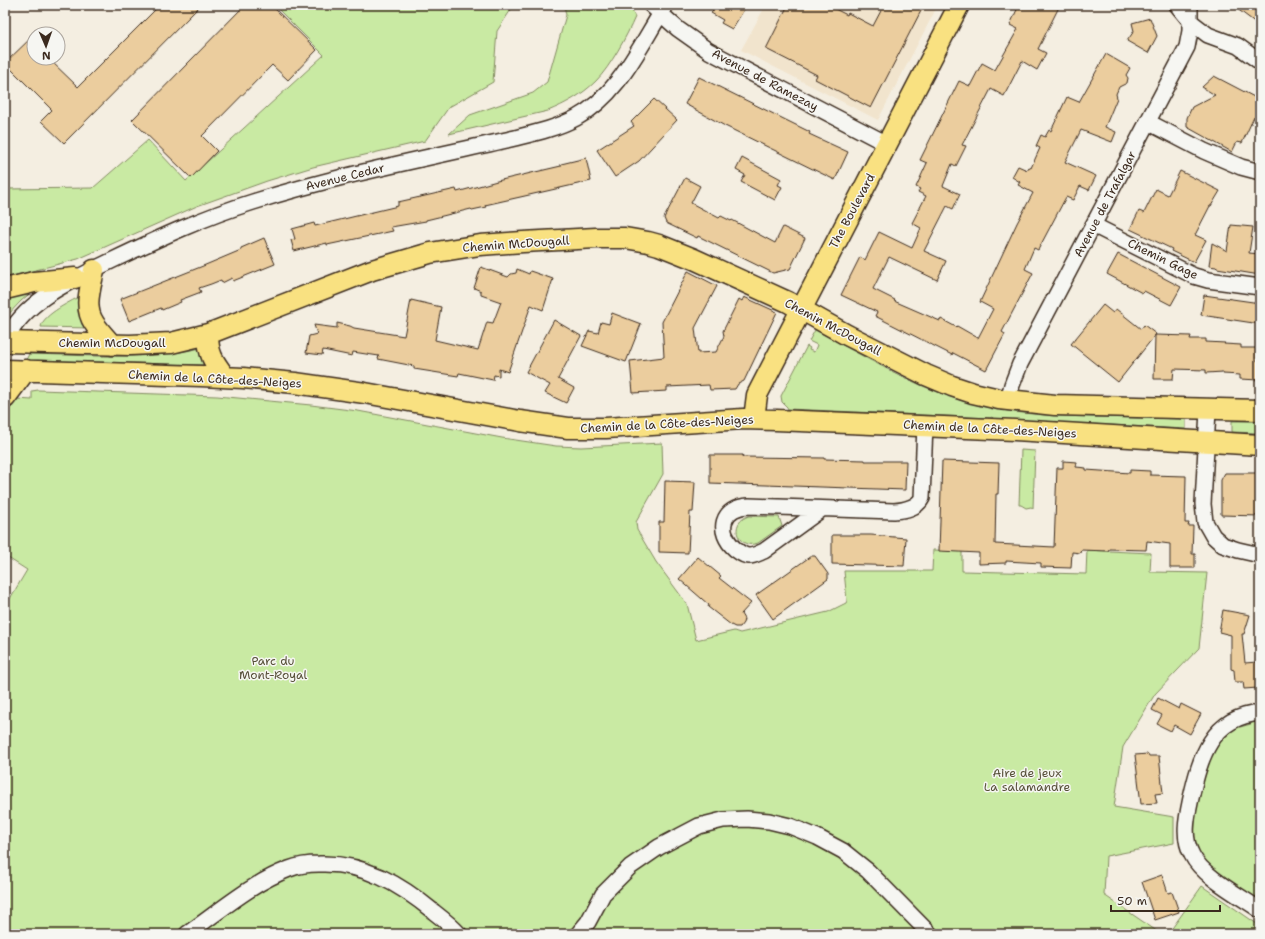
<svg xmlns="http://www.w3.org/2000/svg" width="1265" height="939" font-family="'Shantell Sans',sans-serif">
<style>
.built{fill:#f1e4cd}
.green{fill:#c9eaa3;stroke:#828a60}
.building{fill:#ebcd9e;stroke:#3b2a1e}
.lines{fill:none;stroke-linecap:round;stroke-linejoin:round}
.minor-casing{stroke:#3b2a1e;stroke-width:18}
.major-casing{stroke:#3b2a1e;stroke-width:23}
.minor{stroke:#f6f6f2;stroke-width:15}
.major{stroke:#f9e181;stroke-width:20}
.labels{text-anchor:middle;stroke-width:3;stroke-linejoin:round;paint-order:stroke}
.street-label{font-size:12px;fill:#3b2a1e;stroke:#f6f6f2}
.park-label{font-size:12px;fill:#575039;stroke:#f6f6f2}
</style>
<rect width="100%" height="100%" fill="#f4eee1"/>
<filter id="ink" filterUnits="userSpaceOnUse"><feTurbulence type="fractalNoise" baseFrequency=".025" numOctaves="2"/><feDisplacementMap in="SourceGraphic" scale="8" xChannelSelector="R" yChannelSelector="G"/><feConvolveMatrix kernelMatrix="1 2 1 2 8 2 1 2 1" color-interpolation-filters="sRGB"/></filter>
<g filter="url(#ink)">
<path class="built" d="M766,5h172l-60,115 -137,-70z"/>
<path class="green" d="M274,5h240l-17,26 -4,51 -44,25 -24,34 -112,26 -46,14 -70,25 -119,53 -73,19v-89l88,-1 55,-48 38,41 138,-126z
M564,5h64l3,3 4,9c-8,19 -25,50 -39,64 -14,14 -31,23 -48,30l-99,23 21,-19 63,-22 14,-11 19,-67z
M35,289l-14,12 -16,17v-23z
M83,295l7,33 -49,-1c1,-12 32,-27 42,-32z
M815,330c47,25 94,54 145,70 44,14 89,16 135,17 30,1 61,1 91,2v10l-192,-10 -2,-2 -2,1 -202,-9 -1,-2 -5,-5 -1,-6 26,-50 3,2 -1,2 5,2 3,-7 -8,-4z
M201,348l6,17 -181,-5 3,-6c57,1 116,7 172,-6z
M38,390l179,6 94,9 47,6 144,27 54,8 25,1 81,-4 1,31 -27,48 1,8 19,32 31,42 9,36 38,-9 6,2 88,-21 18,-9 1,-2 -3,-30h88l1,-21 29,1v20l124,3 1,-24 64,3 -1,19 57,1 -8,75 -44,46 -32,53 -9,60 60,10v26l-68,13 -2,39 57,39h-1156v-327l22,-37 -22,-14v-144l12,-13 15,1v-9z
M1232,421h28v12l-28,-1z
M1021,450l14,1 -2,57 -2,-1 -5,1 -5,-3h-2z
M749,516l30,1 3,9 -24,17c-21,8 -30,-21 -9,-27z
M1260,720v182c-19,-14 -51,-31 -62,-50 -10,-18 4,-84 15,-101 7,-11 16,-19 26,-26l1,2 11,-3v-3z
M1202,886l58,40v8h-92z"/>
<path class="building" d="M160,5h41l-137,138 -23,-22 11,-11 -47,-47 29,-28v23h14l30,29z
M245,5h26l46,45 -29,30 -16,-15 -70,71 15,15 -26,27 -59,-58z
M716,5h31l-15,24 -11,-6 2,-3 -12,-7z
M788,5h39l20,10 1,-2 25,13 11,-21h40l-53,103 -56,-29 2,-4 -51,-26z
M1019,5h41l-22,44 8,4 -9,17 -15,-9 -18,35 -13,-7 -29,56 4,1 -10,20 -4,-2 -9,22 17,8 -7,15 -6,-3 -23,45 22,10 -9,19 -48,-23 -16,32 22,11 -1,1 46,20 1,-2 15,8 1,-1 21,12 15,-29 -13,-7 37,-79 16,-30 -15,-8 2,-3 -8,-5 6,-11 9,4 2,-3 2,1 9,-20 -4,-2 5,-11 4,2 4,-7 2,1 16,-34 12,5 27,-48 24,14 -4,7 2,3 -1,5 -8,4 -3,7 1,4 -12,29 11,5 -4,10 -31,-12 -16,32 31,14 -7,14 -9,-4 -7,14 -7,-3 -28,53 -4,-2 -9,21 8,4 -31,59 3,2 -19,36 -33,-17 -1,2 -77,-39 2,-4 -36,-17 19,-38 5,3 14,-28 33,16 9,-20 -9,-5 14,-27 -8,-4 2,-3 -4,-2 11,-24 -7,-3 39,-79 11,5 12,-23 13,7 23,-41 -8,-4z
M1232,5h28v21z
M1150,18l7,18 -9,17 -21,-12 7,-10 -2,-8z
M1214,76l46,24 -2,5 2,2v13l-6,-3 -12,26 -5,-1 -5,10 -45,-25v-9l5,-11 23,-12 -13,-8z
M699,77l111,55 -1,2 39,18 -13,28 -110,-54 -40,-22z
M654,99l23,21 -38,41 -24,16 -18,-27 37,-24 -3,-4z
M586,158l5,23 -106,24 1,2 -14,3 -1,-1 -45,11v1l-35,6 2,4 -66,14v-2l-33,8 -3,-11 4,-1 -3,-10 22,-6 1,3 62,-15 21,-5v-4l58,-13 1,3 40,-11 64,-15v-2z
M742,158l39,21 -3,6 4,2 -7,13 -34,-18 4,-7 -9,-5z
M1180,171l40,20 -9,15h-1l-15,29 11,5 -12,22 -23,-11 1,-2 -42,-20 9,-18 5,2 12,-24 12,6z
M685,178l15,8 -9,17 28,15 2,-2 10,5 1,-1 43,23 8,-16 22,11 -15,31 -17,4 -75,-37 -1,2 -31,-15 -2,-5z
M1231,225l22,2 -4,26 11,1v21l-43,-7 -1,-1 -7,-1 3,-23 15,8z
M264,238l11,26 -42,17 -1,-3 -10,5 -1,-3 -10,4 -12,4 2,4 -21,8 1,2 -19,8 -1,-2 -32,13 -9,-22 83,-33 38,-16v-2z
M1118,254l63,33 -10,18 -27,-14 -2,2 -35,-19z
M481,267l27,10 3,-3 5,-1 1,-4 12,5 1,-3 23,8 -10,31 -12,-5 -23,67 -9,-3v7l-5,-1 -1,5 -34,-7 -1,3 -44,-7v-3l-36,-7 1,-3 -26,-4 -1,4 -29,-6 -1,5 -16,-2 3,-17 8,-2 -3,-9 23,3v-5l13,3 4,2 50,8 7,-36 30,7 -6,33 43,10 9,-28 6,1 8,-21 -20,-7v-4l-7,-3z
M688,271l29,15 -22,42 3,25 18,-1 8,-16 -1,-5 16,-32 3,2 2,-4 33,15 -33,69 -6,3 -3,5 -25,1 -1,-5 -42,2v4l-34,2 -3,-32 34,-4 -2,-35z
M1204,295l56,8v21l-59,-9z
M1103,305l10,8 3,-4 25,20 3,-4 12,9 -38,48 -47,-38z
M612,313l29,11 -15,38 -44,-16 7,-15 9,2 3,-11 8,2z
M554,320l27,16 -23,43 16,9 -8,15 -21,-10 5,-8 -24,-13z
M1155,335l36,1 -1,3h16v3l19,1 -1,1 17,1v3h16v13h2v19l-19,-1v-4l-17,-1v-2l-17,1v-3l-32,-1 -1,10h-19z
M710,455h33l-1,2 82,1v1l41,1v1h41l-1,29 -195,-7z
M942,461l57,2 -1,31h-2l-1,50 59,3 3,-79h6v-7l14,1 -1,5 10,1v2l44,3v-3l20,1v4l36,1 -1,47h4l-1,3h5l-1,28h3v14h-25v-24l-23,-3 -1,9 -37,-1 -1,2 -27,-1 -1,3 -8,-1 -1,16 -30,-1v-4l-35,-2v2l-27,1v-11l-40,-2z
M1225,473h35v43l-39,-1v-35z
M665,481l30,1 -2,30h-3l-2,41 -29,-1v-30h5z
M832,535h39l35,3 -2,28 -72,-2z
M811,556h4l13,18v5l-55,40 -17,-24z
M698,557l23,19 -2,2 32,25 -10,11 3,5 -1,4 -3,4h-5l-4,-2 -23,-18 1,-2 -30,-26z
M1223,610l27,5 -6,19h-2l3,29 12,-1 1,5h2v19h-2v2l-14,1 -1,-7h-8l-1,-12 -3,-1v-34l-12,-3z
M1158,698l21,11 2,-5 20,10 -11,20 -16,-9 -3,6 -14,-7 5,-9 -10,-5z
M1148,754l1,2h10l4,37 -8,1 2,9 -16,1 -6,-49z
M1162,875l6,18 4,-1 7,20 -24,8 -13,-38z"/>
<g class="lines">
<defs>
<path id="minor" d="M651,5l27,24 31,22 178,93
M1177,5l14,17 17,13 30,11 22,16
M1148,122l56,29 37,16 19,5
M1093,225l101,51 14,4 52,7
M5,341c21,-42 66,-60 106,-80 46,-22 93,-44 142,-59 86,-27 174,-44 262,-64 20,-5 42,-10 61,-20 44,-24 64,-73 90,-113
M1008,400l4,-15 8,-21 167,-317 3,-16v-26
M1208,410l-5,94 2,18 8,14 10,9 15,5 22,5
M822,509l-58,42c-5,2 -10,5 -15,5 -6,0 -10,-4 -14,-7 -19,-17 -14,-42 14,-43l145,5c11,-1 23,-3 28,-13l3,-72
M1260,713c-49,4 -60,45 -69,85 -4,19 -9,39 1,57 10,21 48,41 68,55
M187,934c33,-23 65,-51 102,-65 10,-4 20,-5 30,-5 45,-2 82,21 115,48 9,7 18,14 25,22
M578,934l10,-12 15,-28 27,-27 29,-20 40,-21 24,-6 24,-1 22,2 21,5 27,11 26,14 25,20 62,63"/>
<path id="major" d="M94,270c-3,17 -11,37 0,53 5,8 12,15 18,22
M5,289l29,-7 41,-4
M208,334c0,20 5,27 17,43
M5,342l125,3 41,-2 37,-9 164,-64 58,-17 50,-8 43,-3 73,-4h29l23,4 11,3 35,14 94,43 59,33 79,40 26,11 21,7 26,6 56,6 205,5
M5,370l196,6 42,2 52,5 70,10 155,28 48,7h38l137,-9 33,1 239,10 245,15
M5,398l21,-28
M754,419l3,-24 202,-390"/>
</defs>
<use href="#minor" class="minor-casing"/>
<use href="#major" class="major-casing"/>
<use href="#minor" class="minor"/>
<use href="#major" class="major"/>
</g>
</g>
<g class="labels">
<g class="street-label">
<text transform="translate(765 80) rotate(28)" y="4">Avenue de Ramezay</text>
<text transform="translate(345 177) rotate(-14)" y="4">Avenue Cedar</text>
<text transform="translate(1105 204) rotate(-62)" y="4">Avenue de Trafalgar</text>
<text transform="translate(852 211) rotate(-62)" y="4">The Boulevard</text>
<text transform="translate(516 244) rotate(-4)" y="4">Chemin McDougall</text>
<text transform="translate(1163 259) rotate(26)" y="4">Chemin Gage</text>
<text transform="translate(833 327) rotate(28)" y="4">Chemin McDougall</text>
<text x="112" y="347">Chemin McDougall</text>
<text transform="translate(215 379) rotate(3)" y="4">Chemin de la Côte-des-Neiges</text>
<text transform="translate(667 424) rotate(-3)" y="4">Chemin de la Côte-des-Neiges</text>
<text transform="translate(990 429) rotate(3)" y="4">Chemin de la Côte-des-Neiges</text>
</g>
<g class="park-label">
<text x="273" y="665">Parc du<tspan x="273" dy="14">Mont-Royal</tspan></text>
<text x="1027" y="777">Aire de jeux<tspan x="1027" dy="14">La salamandre</tspan></text>
</g>
</g>
<rect width="1265" height="939" fill="none" stroke="#f6f6f2" stroke-width="20"/>
<rect x="10" y="10" width="1245" height="919" fill="none" stroke="#3b2a1e" stroke-width="1.5" filter="url(#ink)"/>
<g transform="translate(46 46) rotate(178)"><circle r="19" fill="#f6f6f2" stroke="#aba49d"/>
<path d="M0-3L7 15L0 10L-7 15Z" fill="#3b2a1e"/>
<text y="-6" font-size="11" font-weight="bold" text-anchor="middle" fill="#3b2a1e">N</text>
</g>
<path d="M1111 905v6h109v-6" fill="none" stroke="#3b2a1e" stroke-width="2"/>
<text x="1117" y="905" font-size="12" fill="#3b2a1e" stroke="#f6f6f2" stroke-width="3" paint-order="stroke">50 m</text>
</svg>
